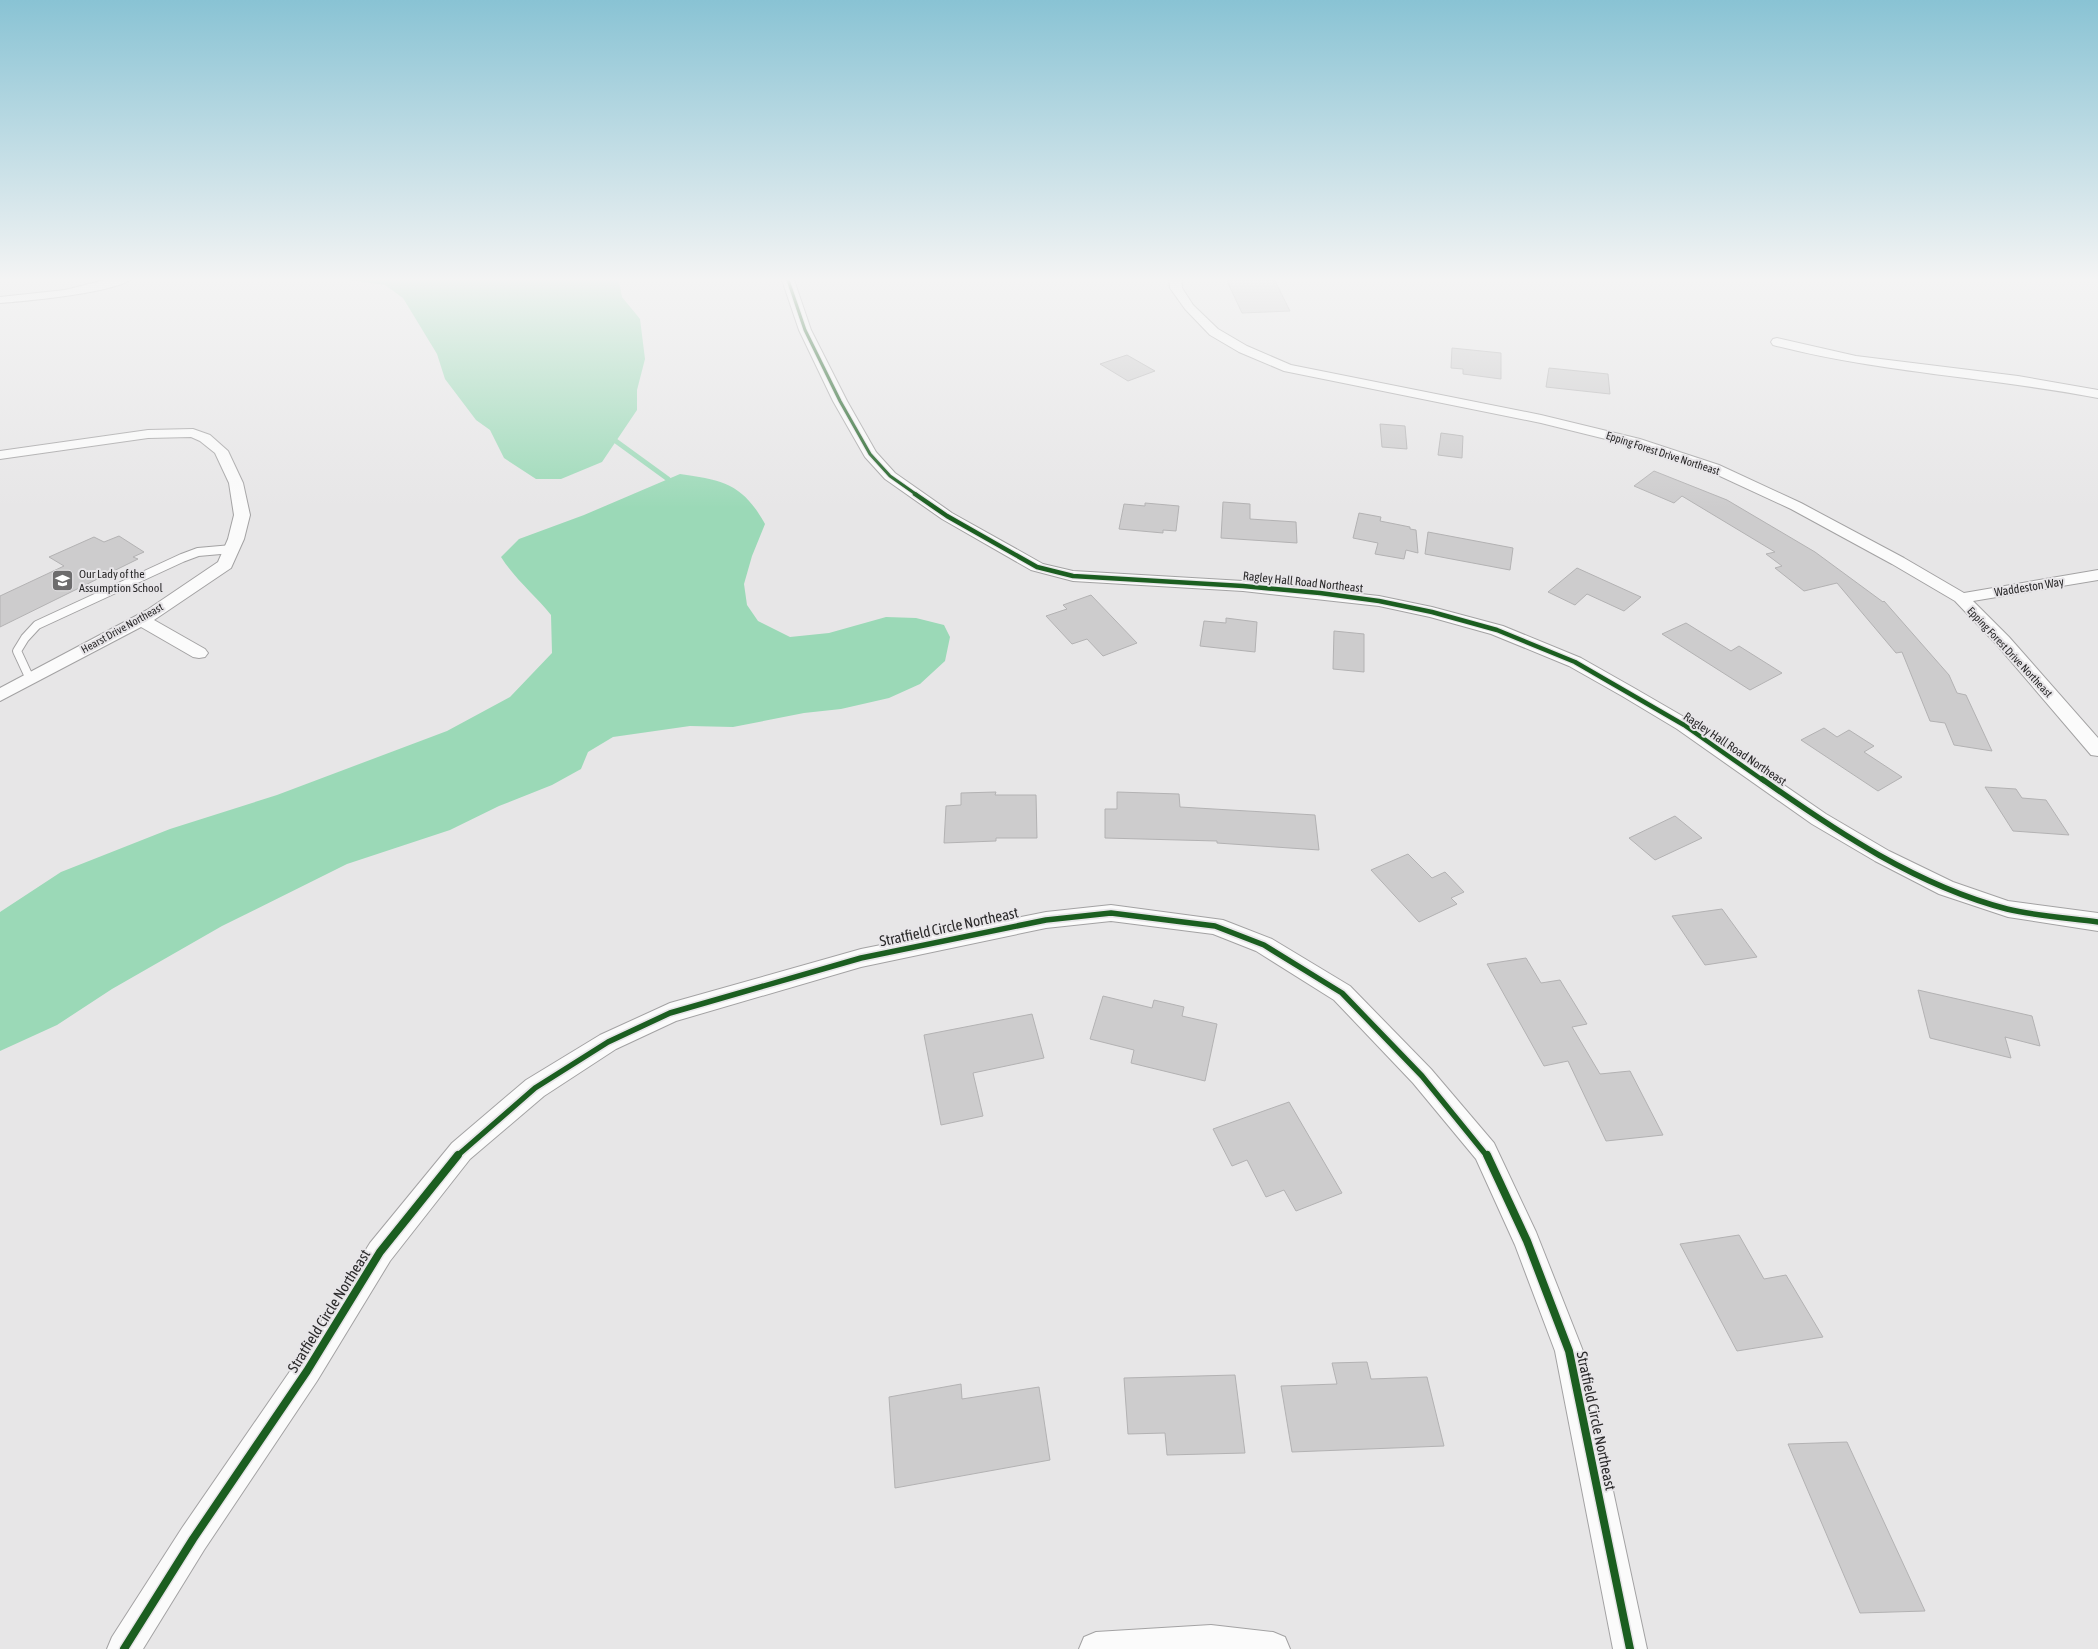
<svg xmlns="http://www.w3.org/2000/svg" width="2098" height="1649" font-family="'Asap Condensed',sans-serif">
<style>
.water{fill:#9bd9b7}
.lines{fill:none;stroke-linecap:round;stroke-linejoin:round}
.stream{stroke:#9bd9b7;stroke-width:5}
.building{fill:#cdcccd;stroke:#b3b2b3}
.service-casing{stroke:#a3a2a3;stroke-width:10}
.minor-casing{stroke:#a3a2a3;stroke-width:2}
.service{stroke:#fbfbfb;stroke-width:8}
.minor{fill:#fbfbfb;fill-rule:evenodd}
.cycleway-far3-casing{stroke:#e7e5e8;stroke-width:5}
.cycleway-far2-casing{stroke:#e7e5e8;stroke-width:7}
.cycleway-far1-casing{stroke:#e7e5e8;stroke-width:9}
.cycleway-casing{stroke:#e7e5e8;stroke-width:11}
.cycleway-far3{stroke:#1b5e20;stroke-width:3}
.cycleway-far2{stroke:#1b5e20;stroke-width:4.5}
.cycleway-far1{stroke:#1b5e20;stroke-width:5.5}
.cycleway{stroke:#1b5e20;stroke-width:8}
.labels{text-anchor:middle;stroke-width:4;stroke-linejoin:round;paint-order:stroke}
.far-street-label{font-size:11px;fill:#2b2a2b;stroke:#e7e5e8}
.poi-label{font-size:12px;fill:#2b2a2b;stroke:#e7e5e8;text-anchor:start}
.street-label{font-size:12px;fill:#2b2a2b;stroke:#e7e5e8}
.near-street-label{font-size:15px;fill:#2b2a2b;stroke:#e7e5e8}
</style>
<rect width="100%" height="100%" fill="#e7e6e7"/>
<path class="water" d="M314,277h304l4,20 18,22 5,40 -8,31v20l-35,52 -41,17h-25l-32,-21 -14,-28 -14,-10 -31,-41 -8,-25 -34,-56 -18,-13 -36,-5h-31z
M680,474c43,6 63,10 85,50l-13,32 -8,28 3,21 11,16 32,16 39,-4 57,-16 30,1 28,7 6,12 -5,24 -25,23 -31,14 -48,11 -37,4 -71,14 -43,-1 -77,11 -25,15 -7,17 -29,16 -53,21 -49,24 -103,34 -125,62 -110,63 -55,36 -57,26v-139l61,-40 109,-43 107,-34 170,-64 63,-34 42,-44 -1,-38c-16,-20 -36,-36 -50,-58l18,-18 65,-24z"/>
<g class="lines">
<path class="stream" d="M613,439l55,40"/>
</g>
<path class="building" d="M1273,277l17,34 -48,2 -15,-32z
M1452,348l49,5v26l-38,-5v-5l-12,-1z
M1127,355l28,16 -27,10 -28,-17z
M1549,368l59,6 2,20 -64,-7z
M1380,424l25,2 2,23 -25,-2z
M1441,433l22,3 -1,22 -24,-3z
M1654,471l73,29 88,52 68,50 1,-1 65,74 8,18 9,2 26,56 -38,-6 -9,-22 -15,-2 -28,-69 -6,1 -59,-70 -33,8 -29,-23 7,-2 -16,-12 9,-2 -93,-56 -8,7 -40,-17z
M1223,502l27,2v15l46,3 1,21 -76,-5z
M1145,503l34,3 -3,25 -13,-1v3l-44,-4 5,-25 21,2z
M1359,513l22,4 -1,4 30,6v2l6,1 2,23 -12,-3 -2,9 -29,-5 3,-11 -25,-5z
M1428,532l85,16 -3,22 -85,-16z
M119,536l25,16 -11,5 5,2 -138,68v-31l64,-30 -15,-9 45,-20 10,5z
M1577,568l64,29 -17,14 -37,-17 -12,11 -27,-13z
M1091,595l46,48 -34,13 -16,-17 -15,5 -26,-28 21,-7 -4,-4z
M1226,618l31,4 -2,30 -55,-6 4,-25 22,2z
M1686,623l45,28 8,-5 43,27 -32,17 -88,-56z
M1334,631l30,3v38l-31,-3z
M1824,728l13,9 12,-7 25,16 -10,6 38,25 -24,14 -77,-51z
M1985,787l31,2 6,9 24,2 23,35 -56,-4z
M996,792l-1,3h41l1,43h-41v3l-52,2 2,-37 15,-1v-12z
M1117,792l62,2 1,13 135,8 4,35 -102,-7v-2l-112,-3v-29h12z
M1675,816l27,22 -47,22 -26,-22z
M1408,854l24,24 13,-6 19,20 -13,6 6,6 -38,18 -48,-52z
M1722,909l35,48 -52,8 -33,-49z
M1526,958l15,25 19,-3 27,44 -15,3 28,47 30,-3 33,64 -57,6 -38,-80 -24,5 -57,-102z
M1918,990l114,26 8,30 -35,-9 6,21 -81,-20z
M1103,996l49,12 2,-8 30,7 -2,9 35,8 -12,57 -74,-18 3,-13 -44,-11z
M1032,1014l12,44 -71,15 10,43 -42,9 -17,-90z
M1289,1102l53,91 -46,18 -12,-21 -18,7 -19,-37 -15,6 -19,-37z
M1739,1235l25,44 22,-4 37,62 -86,14 -57,-107z
M1367,1362l4,17 56,-2 17,69 -152,6 -11,-66 56,-2 -5,-21z
M1235,1375l10,78 -78,2 -2,-22 -37,1 -4,-56z
M961,1384l1,15 77,-12 11,73 -155,28 -6,-91z
M1847,1442l78,169 -65,2 -72,-169z"/>
<g class="lines">
<defs>
<path id="service" d="M30,679l-13,-28 8,-13 12,-13 145,-67 16,-6 34,-3"/>
<path id="minor" d="M117,277h17c-16,16 -108,24 -134,26v-6l65,-7z
M781,277h12l18,53 36,71 29,51 19,21 57,40 91,51 30,7 170,10 136,15 53,11 71,19 78,32 53,30 57,33 135,93 63,37 64,31 55,19 90,12v18l-90,-14 -69,-23 -64,-33 -63,-37 -135,-95 -55,-33 -53,-30 -78,-32 -61,-17 -51,-11 -136,-15 -170,-10 -42,-11 -89,-51 -57,-40 -20,-22 -32,-56 -34,-71z
M1169,277h12l1,11 11,17 25,24 29,17 44,19 250,50 99,24 79,26 82,38 103,55 60,35 134,-23v10l-125,21 36,36 89,101v18l-7,-1 -94,-110 -42,-44 -63,-37 -101,-55 -82,-38 -79,-26 -89,-22 -257,-52 -45,-19 -29,-17 -25,-26 -15,-21z
M1777,338l79,18 162,20 80,14v8c-109,-21 -218,-25 -325,-53l-2,-3 2,-3z
M193,429l17,6 18,16 15,32 7,32 -6,24 -13,29 -77,52 51,29 3,4 -3,4 -6,1 -6,-1 -52,-30 -141,74v-13l147,-78 71,-48 10,-23 6,-24 -5,-32 -14,-30 -15,-12 -9,-4 -43,1 -148,21v-8l148,-21z
M1111,905l112,15 49,19 78,47 81,83 63,74 42,89 47,119 64,298h-34l-58,-298 -40,-106 -39,-86 -63,-76 -79,-83 -78,-49 -43,-17 -102,-13 -65,7 -185,39 -185,54 -60,28 -72,47 -74,63 -80,102 -73,120 -113,169 -61,99h-36l5,-12 70,-109 115,-167 73,-118 82,-100 74,-63 74,-45 70,-32 191,-54 185,-37z
M1211,1625l62,7 12,5 5,12h-211l5,-12 12,-5z"/>
</defs>
<use href="#service" class="service-casing"/>
<use href="#minor" class="minor-casing"/>
<use href="#service" class="service"/>
<use href="#minor" class="minor"/>
<defs>
<path id="cycleway-far3" d="M787,277l18,53 35,71 30,53 20,22 27,19"/>
<path id="cycleway-far2" d="M915,494l32,22 90,51 36,9 170,10 77,7 59,8 53,11 65,18 78,32 109,63 80,56"/>
<path id="cycleway-far1" d="M1762,779c75,53 156,107 245,130 29,7 61,9 91,13
M457,1156l78,-68 73,-46 62,-29 191,-55 185,-38 65,-7 104,13 49,19 78,48 80,83 65,80"/>
<path id="cycleway" d="M1487,1155l40,86 42,110 61,298
M124,1649l69,-110 114,-168 73,-119 78,-97"/>
</defs>
<use href="#cycleway-far3" class="cycleway-far3-casing"/>
<use href="#cycleway-far2" class="cycleway-far2-casing"/>
<use href="#cycleway-far1" class="cycleway-far1-casing"/>
<use href="#cycleway" class="cycleway-casing"/>
<use href="#cycleway-far3" class="cycleway-far3"/>
<use href="#cycleway-far2" class="cycleway-far2"/>
<use href="#cycleway-far1" class="cycleway-far1"/>
<use href="#cycleway" class="cycleway"/>
</g>
<linearGradient id="sky" x2="0" y2="1"><stop stop-color="#89c3d4"/><stop offset="0.55" stop-color="#f4f4f4"/><stop offset="1" stop-color="#f4f4f4" stop-opacity="0"/></linearGradient>
<rect width="2098" height="508" fill="url(#sky)"/>
<defs>
<symbol id="school-square" viewBox="-11 -11 22 22"><rect x="-9" y="-9" width="18" height="18" rx="4" fill="#6d6c6d" stroke="#e7e5e8"/><path d="M0-5L7-2L0 1L-7-2ZM-4 1L0 2.5L4 1V4Q0 6-4 4Z" fill="#fff"/></symbol>
</defs>
<g fill-rule="evenodd">
<use href="#school-square" x="50" y="568" width="25" height="25"/>
</g>
<g class="labels">
<g class="far-street-label">
<text transform="translate(1663 453) rotate(18)" y="4">Epping Forest Drive Northeast</text>
<text transform="translate(122 628) rotate(-29)" y="4">Hearst Drive Northeast</text>
<text transform="translate(2010 652) rotate(47)" y="4">Epping Forest Drive Northeast</text>
</g>
<g class="poi-label">
<text x="79" y="578">Our Lady of the<tspan x="79" dy="14">Assumption School</tspan></text>
</g>
<g class="street-label">
<text transform="translate(1303 582) rotate(6)" y="4">Ragley Hall Road Northeast</text>
<text transform="translate(2029 587) rotate(-9)" y="4">Waddeston Way</text>
<text transform="translate(1735 749) rotate(34)" y="4">Ragley Hall Road Northeast</text>
</g>
<g class="near-street-label">
<text transform="translate(949 927) rotate(-12)" y="5">Stratfield Circle Northeast</text>
<text transform="translate(329 1311) rotate(-58)" y="5">Stratfield Circle Northeast</text>
<text transform="translate(1596 1421) rotate(78)" y="5">Stratfield Circle Northeast</text>
</g>
</g>
</svg>
